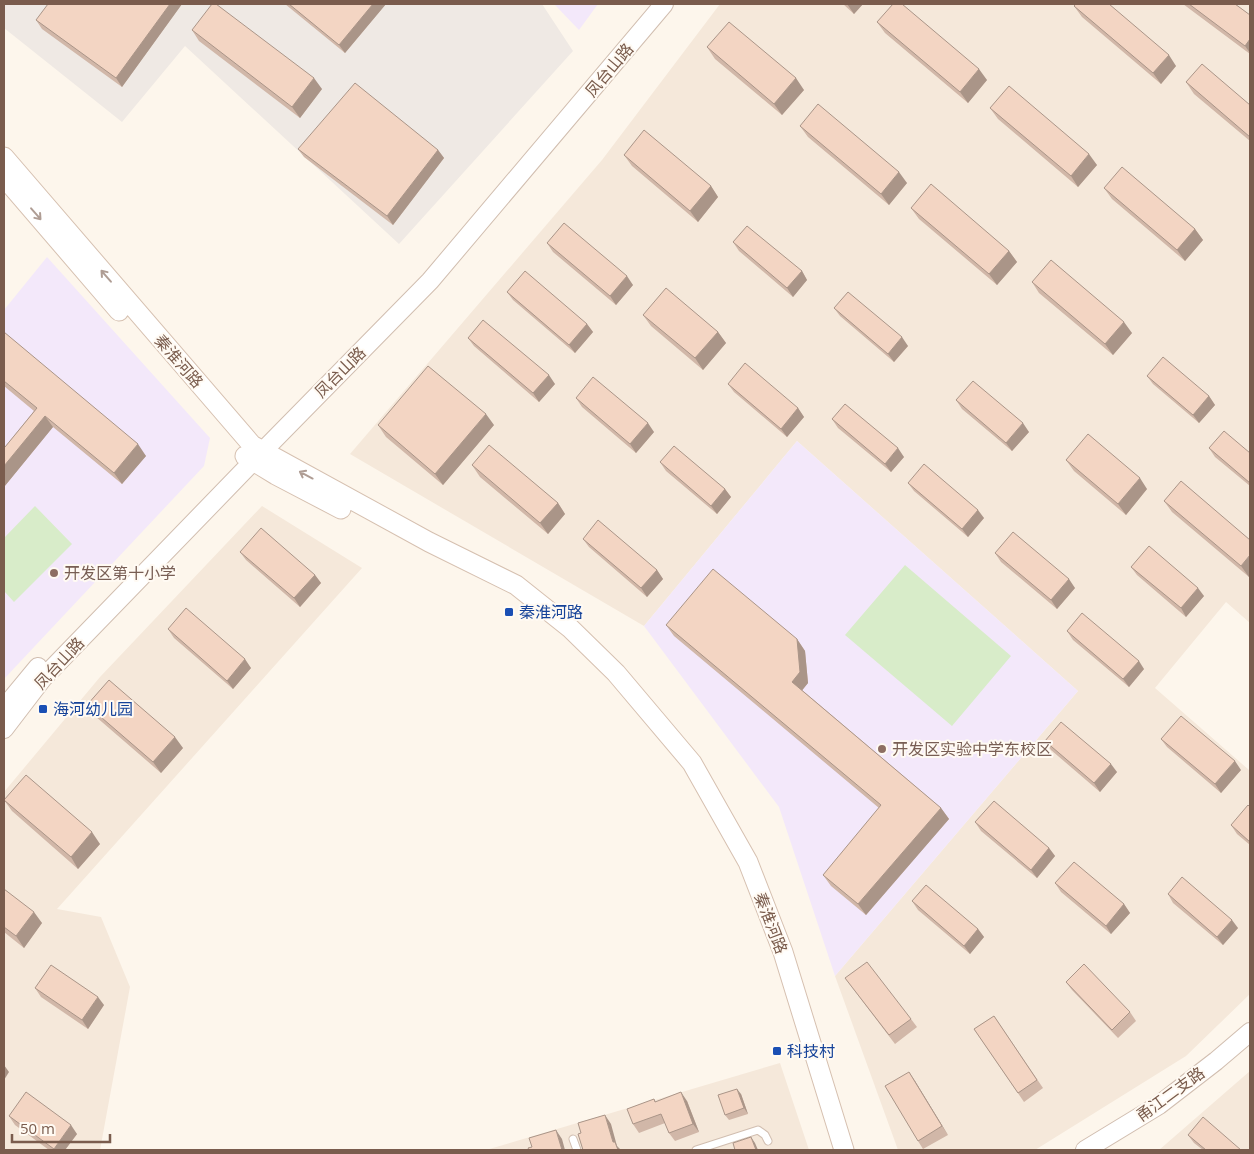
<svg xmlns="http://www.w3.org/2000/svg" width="1254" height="1154" font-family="'Open Sans','Noto Sans SC',sans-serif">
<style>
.residential{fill:#f5e8da}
.industrial{fill:#efe9e4}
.education{fill:#f3e8fa}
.green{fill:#d8ecc9}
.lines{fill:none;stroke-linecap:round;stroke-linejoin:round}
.service-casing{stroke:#d1beb0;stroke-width:9}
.tertiary-casing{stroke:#d1beb0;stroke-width:20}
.secondary-casing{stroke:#d6c0b0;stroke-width:21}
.service{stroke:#fff;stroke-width:7}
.tertiary{stroke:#fff;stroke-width:18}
.secondary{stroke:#fff;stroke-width:19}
.wall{fill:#d1b7a8}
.shaded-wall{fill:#aa9588}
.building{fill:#f3d5c3;stroke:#aa9588}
.oneway{stroke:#af9d94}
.education-dot{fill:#8d6e63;stroke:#fffaf3;stroke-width:2}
.transit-dot{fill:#1a4fb4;stroke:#fffaf3;stroke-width:2}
.labels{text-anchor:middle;stroke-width:4;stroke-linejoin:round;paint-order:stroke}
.street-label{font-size:16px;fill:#7a5c4d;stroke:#fffaf3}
.education-label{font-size:16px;fill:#785e54;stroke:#fffaf3;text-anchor:start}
.transit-label{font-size:16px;fill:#164399;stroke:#fffaf3;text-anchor:start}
</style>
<rect width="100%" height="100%" fill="#fdf6ec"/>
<path class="residential" d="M720,4h530v619l-24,-21 -71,86 94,82 1,2v222l-64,62 -151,94h-137l-63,-174 243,-285 -281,-250 -153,185 -294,-172 252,-294z
M262,506l100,62 -305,341 44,8 29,70 -30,163h-96v-358l96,-115z
M780,1063l29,87h-323z
M1250,1071v79h-91z"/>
<path class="industrial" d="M4,4h538l31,47 -174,193 -214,-198 -63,76 -118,-94z"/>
<path class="education" d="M554,4h44l-19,26z
M47,257l163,181 -6,28 -200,213v-369z
M797,441l281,250 -243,285 -56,-169 -135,-181z"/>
<path class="green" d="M35,506l37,38 -58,58 -10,-11v-53z
M905,565l106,91 -59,70 -107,-91z"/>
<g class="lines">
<defs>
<path id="service" d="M573,1139l4,11
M696,1150l62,-20 7,5 3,6"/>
<path id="tertiary" d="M4,708l34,-41
M4,729l39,-51 219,-226 168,-171 234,-277
M1085,1150l74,-45 57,-44 34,-29"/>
<path id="secondary" d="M4,157l248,288 177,97 87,43 54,43 46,45 76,90 56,99 35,90 61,198
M4,177l115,134
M245,456l31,19 65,34"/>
</defs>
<use href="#service" class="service-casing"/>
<use href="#tertiary" class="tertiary-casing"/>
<use href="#secondary" class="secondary-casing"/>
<use href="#service" class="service"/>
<use href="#tertiary" class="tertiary"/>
<use href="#secondary" class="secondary"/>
</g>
<path class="wall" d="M182,4l-60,83 -80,-58 -6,-9z
M285,4h101l-41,49z
M843,4h20l-9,10z
M1183,4h52l15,11v39z
M1074,6l102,60 -15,18 -79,-67z
M877,22l110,58 -19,23 -83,-70z
M192,30l130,59 -22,29 -101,-77z
M707,47l97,43 -22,25 -67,-56z
M1186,82l64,23v36l-56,-47z
M990,108l107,57 -19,22 -80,-68z
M800,126l107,57 -18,22 -81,-68z
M298,149l140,1 6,8 -51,67 -89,-68z
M624,155l87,31 7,11 -20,25 -66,-56z
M1104,188l91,41 8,11 -18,21 -73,-62z
M911,208l98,43 8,11 -20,23 -78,-66z
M733,242l69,29 5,9 -14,17 -54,-46z
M547,243l86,42 -17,20 -63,-53z
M1032,282l100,51 -19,22 -74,-62z
M507,292l80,32 6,8 -18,21 -62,-53z
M834,308l74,38 -14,16 -54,-46z
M643,315l75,17 8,11 -23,27 -52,-44z
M4,332l142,124 -24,28 -69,-57 -49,60v-41l1,1 29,-36 -30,-25z
M468,338l87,46 -16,18 -65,-56z
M1147,376l62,20 6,9 -16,18 -46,-39z
M728,384l70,24 6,9 -17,20 -53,-45z
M576,398l78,34 -18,21 -54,-46z
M956,400l73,32 -17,19 -50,-42z
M832,419l72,38 -13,15 -53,-44z
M378,425h116l-51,60 -57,-48z
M1209,448l41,5v33l-35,-29z
M1066,460l81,29 -21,26 -52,-44z
M660,462l65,27 6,8 -14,17 -51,-43z
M472,465l86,38 7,11 -17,20 -68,-57z
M908,483l76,35 -16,19 -54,-46z
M1164,501l86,39v36l-1,1 -77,-65z
M583,539l74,31 6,9 -16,18 -58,-50z
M240,552l75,23 6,8 -21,24 -54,-47z
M995,553l80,35 -18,21 -56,-47z
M1131,567l73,29 -18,21 -49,-42z
M666,625l131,14 8,12 3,32 -6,7 139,118 8,11 -83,96 -35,-29 -8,-11 56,-67 -205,-172z
M168,629l83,39 -18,21 -59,-51z
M1067,631l77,38 -15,18 -56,-47z
M87,705l96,43 -22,25 -66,-57z
M1161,739l80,31 -20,23 -54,-46z
M1045,741l72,31 -17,20 -49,-42z
M4,800l96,44 -22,25 -66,-58z
M1250,807v38l-13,-11 -6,-9z
M975,822l74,26 6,8 -18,22 -56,-47z
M1055,883l69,21 6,9 -19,21 -50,-42z
M4,889l38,34 -18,25 -20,-16z
M1168,894l70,34 -15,17 -50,-42z
M912,901l66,28 6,8 -14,17 -52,-44z
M845,978l66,41 6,8 -22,17z
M1066,982l64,30 6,9 -18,17 -46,-48z
M35,988l69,17 -16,24 -47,-32z
M994,1016l49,72 -19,14 -50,-73z
M909,1072l6,9 33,54 -25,14 -5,-8z
M741,1094l7,20 -19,6 -4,-5z
M654,1099l2,3 31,-1 12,31 -24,9 -6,-8 -4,-10 -26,10 -6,-9z
M9,1116l68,18 -12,16h-16l-34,-25z
M1188,1135l53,15h-38l-9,-7z"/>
<path class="shaded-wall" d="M170,4h12l-60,83 -6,-9z
M373,4h13l-41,49 -6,-8z
M847,4h16l-9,10z
M1250,39v14l-5,-7z
M1169,55l7,11 -15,18 -8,-11z
M979,69l8,11 -19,23 -8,-11z
M314,78l8,11 -22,29 -8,-11z
M796,78l8,12 -22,25 -8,-11z
M438,150l6,8 -51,67 -6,-9z
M1089,154l8,11 -19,22 -7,-11z
M899,172l8,11 -18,22 -8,-11z
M711,186l7,11 -20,25 -8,-11z
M1195,229l8,11 -18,21 -8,-11z
M1009,251l8,11 -20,23 -8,-11z
M802,271l5,9 -14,17 -6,-9z
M627,276l6,9 -17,20 -6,-9z
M1124,322l8,11 -19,22 -8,-11z
M587,324l6,8 -18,21 -6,-8z
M718,332l8,11 -23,27 -8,-12z
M902,337l6,9 -14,16 -6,-8z
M549,375l6,9 -16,18 -6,-9z
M1209,396l6,9 -16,18 -6,-8z
M798,408l6,9 -17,20 -6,-8z
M486,414l8,11 -51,60 -8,-11z
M45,416l8,11 -49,60v-21z
M648,423l6,9 -18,21 -6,-9z
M1023,423l6,9 -17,19 -6,-8z
M138,444l8,12 -24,28 -8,-11z
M898,448l6,9 -13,15 -6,-8z
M1140,478l7,11 -21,26 -8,-11z
M725,489l6,8 -14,17 -6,-8z
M558,503l7,11 -17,20 -8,-11z
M978,510l6,8 -16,19 -6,-8z
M1250,555v21l-1,1 -8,-11z
M657,570l6,9 -16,18 -6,-9z
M315,575l6,8 -21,24 -6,-9z
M1069,579l6,9 -18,21 -6,-9z
M1198,588l6,8 -18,21 -5,-9z
M797,639l8,12 3,32 -8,10 -8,-11z
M245,659l6,9 -18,21 -6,-8z
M1139,661l5,8 -15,18 -6,-8z
M175,737l8,11 -22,25 -8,-11z
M1235,761l6,9 -20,23 -6,-9z
M1111,764l6,8 -17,20 -6,-9z
M941,808l8,11 -83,96 -8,-11z
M92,832l8,12 -22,25 -7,-12z
M1049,848l6,8 -18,22 -6,-8z
M1124,904l6,9 -19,21 -5,-8z
M34,912l8,11 -18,25 -8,-12z
M1232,920l6,8 -15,17 -6,-8z
M978,929l6,8 -14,17 -6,-8z
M98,997l6,8 -16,24 -6,-9z
M4,1065l5,7 -5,8z
M909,1072l6,9 33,54 -6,-9z
M737,1089l4,5 7,20 -4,-6z
M681,1092l6,9 12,31 -6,-8z
M605,1115l6,9 6,22 4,4h-3l-5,-8z
M71,1125l6,9 -12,16h-11v-1z
M556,1130l6,9 3,11h-3z
M751,1137l4,6 3,7h-2z"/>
<path class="building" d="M48,4h122l-54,74 -80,-58z
M212,4h4l98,74 -22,29 -100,-77z
M289,4h84l-34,41z
M893,4h9l77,65 -19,23 -83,-70z
M1076,4h33l60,51 -16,18 -79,-67z
M1189,4h46l15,11v24l-5,7z
M729,22l67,56 -22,26 -67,-57z
M1202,64l48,41v32l-64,-55z
M355,83l83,67 -51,66 -89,-67z
M1009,86l80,68 -18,22 -81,-68z
M818,104l81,68 -18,22 -81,-68z
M644,130l67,56 -21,25 -66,-56z
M1122,167l73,62 -18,21 -73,-62z
M931,184l78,67 -20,23 -78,-66z
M564,223l63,53 -17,20 -63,-53z
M747,226l55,45 -15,17 -54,-46z
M1051,260l73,62 -19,22 -73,-62z
M525,271l62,53 -18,21 -62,-53z
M666,288l52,44 -23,26 -52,-43z
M848,292l54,45 -14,17 -54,-46z
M483,320l66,55 -16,18 -65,-55z
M4,332l134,112 -24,29 -69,-57 -41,50v-20l1,1 32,-39 -33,-27z
M1163,357l46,39 -16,19 -46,-39z
M745,363l53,45 -17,21 -53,-45z
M428,366l58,48 -51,60 -57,-49z
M593,377l55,46 -18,21 -54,-46z
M973,381l50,42 -17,20 -50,-43z
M845,404l53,44 -13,16 -53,-45z
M1224,431l26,22v30l-41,-35z
M1088,434l52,44 -22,26 -52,-44z
M489,445l69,58 -18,20 -68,-58z
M674,446l51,43 -14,17 -51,-44z
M924,464l54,46 -16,19 -54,-46z
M1181,481l69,59v15l-9,11 -77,-65z
M598,520l59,50 -16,18 -58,-49z
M261,528l54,47 -21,23 -54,-46z
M1013,532l56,47 -18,21 -56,-47z
M1149,546l49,42 -17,20 -50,-41z
M713,569l84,70 3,33 -8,10 149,126 -83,96 -35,-29 58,-70 -215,-180z
M186,608l59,51 -18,22 -59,-52z
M1082,613l57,48 -16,18 -56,-48z
M109,680l66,57 -22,25 -66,-57z
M1181,716l54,45 -20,23 -54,-45z
M1061,722l50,42 -17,19 -49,-42z
M26,775l66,57 -21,25 -67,-57z
M994,801l55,47 -18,22 -56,-48z
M1248,805l2,2v35l-19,-17z
M1074,862l50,42 -18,22 -51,-43z
M1182,877l50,43 -15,17 -49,-43z
M926,885l52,44 -14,17 -52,-45z
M4,889l30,23 -18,24 -12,-9z
M867,962l44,57 -22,16 -44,-57z
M1084,964l46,48 -18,18 -46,-48z
M51,965l47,32 -16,23 -47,-32z
M994,1016l43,64 -19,13 -44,-64z
M909,1072l33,54 -24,15 -33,-55z
M737,1089l7,19 -19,7 -7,-20z
M26,1092l45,33 -17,24 -45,-33z
M681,1092l12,32 -24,9 -8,-19 -28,10 -6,-15 27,-10 1,3z
M605,1115l8,27h2l3,8h-35l-5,-16 3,-1 -3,-10z
M1203,1117l38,33h-35l-18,-15z
M556,1130l6,20h-33l-1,-2 4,-1 -3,-9z
M751,1137l5,13h-21l-2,-7z"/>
<defs><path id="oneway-shaft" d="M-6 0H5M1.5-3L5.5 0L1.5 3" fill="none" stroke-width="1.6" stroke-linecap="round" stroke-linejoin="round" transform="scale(1.25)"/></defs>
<g class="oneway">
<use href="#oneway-shaft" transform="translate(36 214) rotate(49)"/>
<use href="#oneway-shaft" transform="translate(106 276) rotate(-131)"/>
<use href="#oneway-shaft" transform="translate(306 475) rotate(-152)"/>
</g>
<g class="education-dot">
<circle cx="54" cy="573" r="5"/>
<circle cx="882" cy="749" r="5"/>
</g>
<g class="transit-dot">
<rect x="504" y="607" width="10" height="10" rx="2.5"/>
<rect x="38" y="704" width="10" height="10" rx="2.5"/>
<rect x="772" y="1046" width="10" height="10" rx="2.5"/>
</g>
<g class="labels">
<g class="street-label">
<text transform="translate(609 70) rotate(-50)" y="6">凤台山路</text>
<text transform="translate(179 361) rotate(49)" y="6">秦淮河路</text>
<text transform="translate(340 372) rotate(-45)" y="6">凤台山路</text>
<text transform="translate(59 663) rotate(-47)" y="6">凤台山路</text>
<text transform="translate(771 923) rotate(69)" y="6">秦淮河路</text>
<text transform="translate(1170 1094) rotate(-36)" y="6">甬江二支路</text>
</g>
<g class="education-label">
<text x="64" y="579">开发区第十小学</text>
<text x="892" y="755">开发区实验中学东校区</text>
</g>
<g class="transit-label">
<text x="519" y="618">秦淮河路</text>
<text x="53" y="715">海河幼儿园</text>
<text x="787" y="1057">科技村</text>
</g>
</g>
<rect width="1254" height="1154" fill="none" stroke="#7a5c4d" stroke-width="10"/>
<path d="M12 1134v8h98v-8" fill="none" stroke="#7a5c4d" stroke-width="2.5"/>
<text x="20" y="1134" font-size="15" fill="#7a5c4d" stroke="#fffaf3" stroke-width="4" paint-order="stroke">50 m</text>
</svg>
